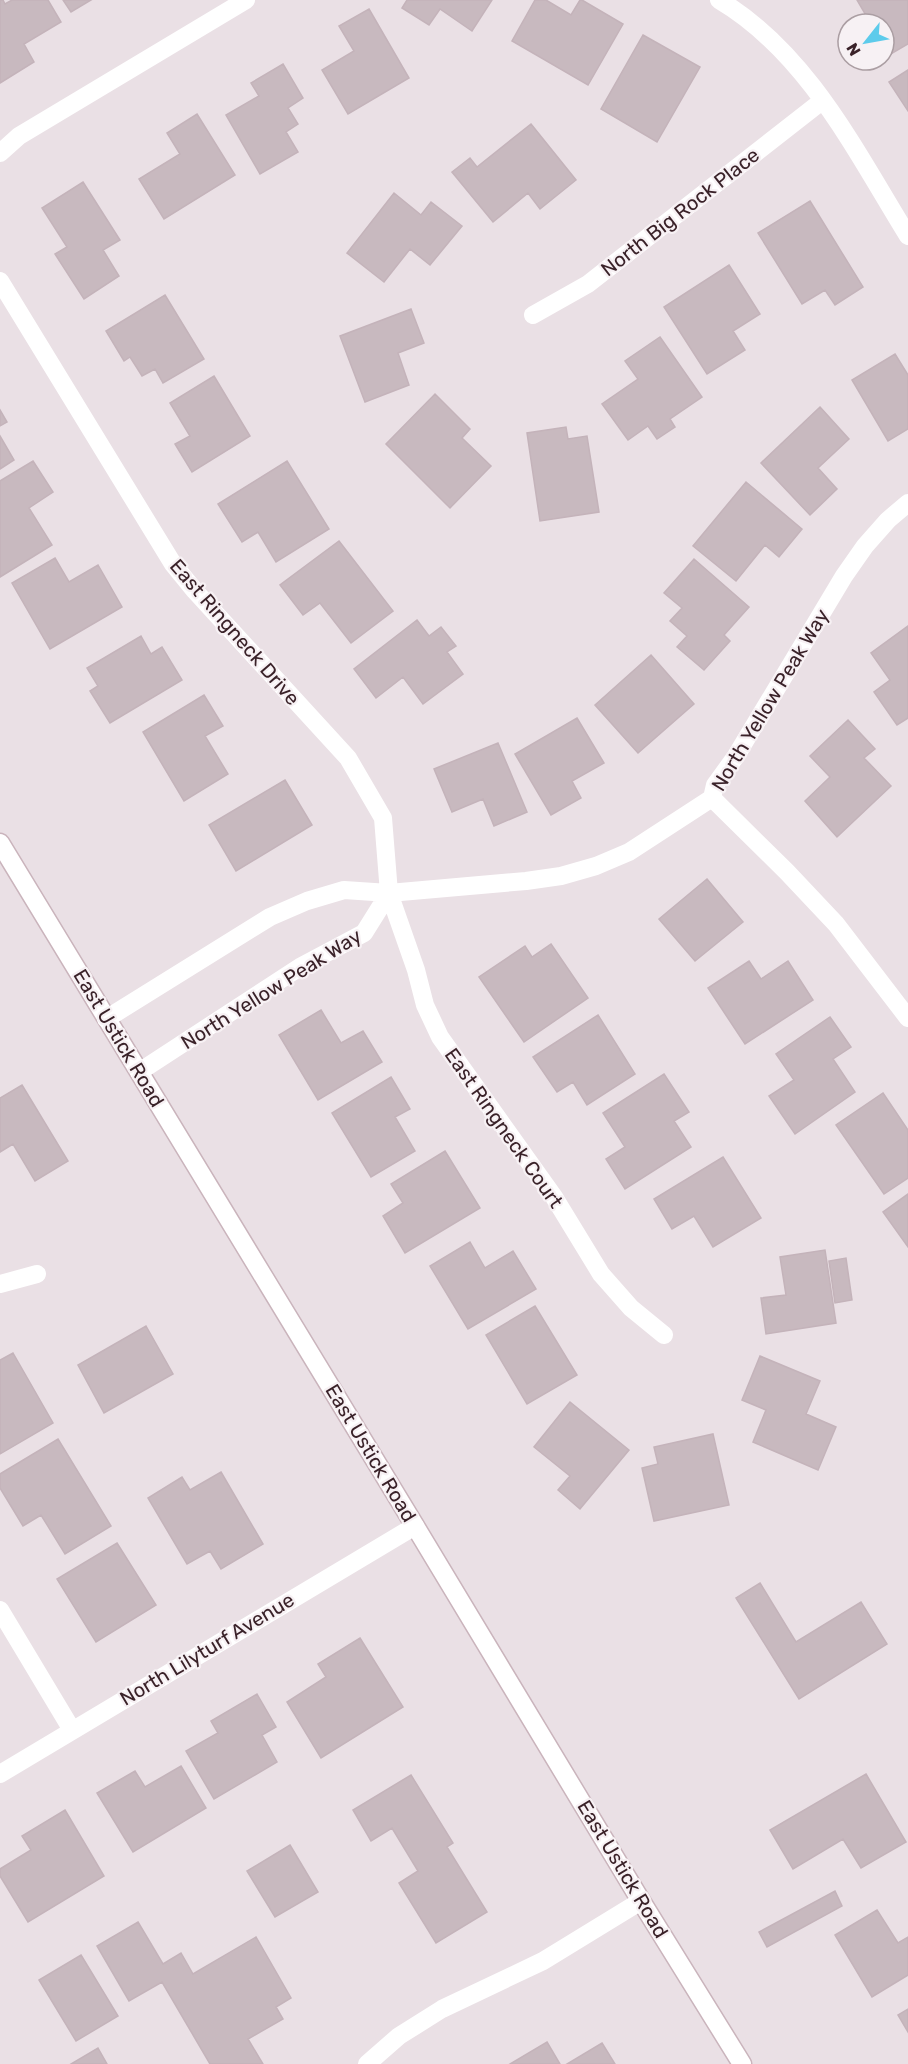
<svg xmlns="http://www.w3.org/2000/svg" width="908" height="2064" font-family="Rubik,sans-serif">
<style>
.building{fill:#c8b9bf;stroke:#c4b3ba;stroke-width:1.5}
.lines{fill:none;stroke-linecap:round;stroke-linejoin:round}
.secondary-casing{stroke:#cab4bc;stroke-width:21}
.street{stroke:#fff;stroke-width:18}
.secondary{stroke:#fff;stroke-width:18}
.labels{text-anchor:middle;stroke-width:4.5;stroke-linejoin:round;paint-order:stroke}
.street-label{font-size:20px;fill:#3a2229;stroke:#f7f1f4}
</style>
<rect width="100%" height="100%" fill="#eae0e5"/>
<path class="building" d="M0,0h3l2,4 7,-4h36l13,22 -37,22 10,18 -34,21z
M63,0h28l-20,12z
M407,0h85l-20,31 -32,-22 -11,16 -27,-17z
M535,0h11l25,15 9,-15h2l41,24 -35,61 -76,-44z
M857,0h51v44l-24,14v-34h-13z
M369,9l40,69 -61,36 -26,-44 32,-19 -15,-25z
M643,35l57,32 -43,75 -56,-33z
M283,64l20,34 -15,10 10,16 -12,8 12,20 -38,22 -34,-59 33,-19 -8,-13z
M908,70v41l-19,-29z
M197,114l38,61 -71,44 -25,-40 41,-25 -13,-21z
M531,124l45,56 -36,29 -12,-16 -35,29 -41,-50 18,-14 7,9z
M83,182l37,58 -17,10 16,26 -35,23 -29,-45 12,-7 -25,-39z
M394,193l27,22 10,-13 31,24 -32,39 -20,-16 -26,33 -37,-29z
M810,201l53,86 -28,18 -10,-15 -23,14 -44,-71z
M729,265l31,49 -27,17 12,19 -38,24 -43,-67z
M165,295l39,64 -41,24 -8,-14 -13,7 -12,-19 -6,4 -18,-30z
M411,309l13,34 -26,10 11,32 -44,17 -25,-66z
M660,337l42,60 -32,22 5,8 -18,12 -9,-13 -20,14 -26,-36 36,-25 -13,-18z
M895,354l13,21v54l-20,12 -36,-61z
M214,376l36,60 -58,36 -17,-28 15,-8 -20,-33z
M435,394l35,35 -8,9 29,28 -41,42 -64,-64z
M820,407l29,32 -31,29 19,21 -27,26 -49,-52z
M0,410l7,12 -7,4z
M566,427l2,12 19,-3 12,76 -59,9 -13,-88z
M0,436l14,24 -14,9z
M33,461l20,31 -24,16 23,37 -52,32v-96z
M287,461l42,68 -53,33 -18,-30 -16,10 -24,-38z
M746,482l56,47 -23,28 -14,-12 -29,36 -43,-35z
M339,541l54,70 -42,32 -31,-40 -17,12 -23,-30z
M55,558l14,24 29,-17 24,42 -72,42 -38,-66z
M694,559l55,48 -25,28 6,6 -26,29 -27,-23 10,-11 -17,-15 12,-13 -18,-15z
M417,620l12,16 12,-9 15,19 -9,6 16,22 -40,30 -20,-27 -27,21 -22,-29z
M908,626v92l-11,7 -23,-33 16,-12 -19,-27z
M141,636l10,18 11,-7 20,33 -72,43 -20,-32 8,-5 -11,-18z
M651,655l43,49 -56,49 -43,-48z
M204,695l19,31 -18,10 23,38 -44,27 -41,-69z
M577,718l27,45 -32,18 9,17 -30,17 -36,-61z
M848,720l27,29 -11,9 27,28 -54,51 -32,-36 25,-24 -20,-21z
M498,743l29,69 -33,14 -11,-27 -31,13 -18,-43z
M285,780l27,45 -76,46 -27,-46z
M707,879l36,43 -48,39 -36,-42z
M551,944l37,54 -64,44 -45,-65 46,-31 7,11z
M749,961l12,18 27,-18 25,39 -68,44 -37,-56z
M321,1010l20,33 22,-12 19,31 -64,38 -39,-65z
M598,1015l37,59 -48,31 -14,-23 -16,10 -24,-35z
M830,1017l21,30 -18,12 22,33 -60,42 -26,-38 25,-16 -18,-26z
M664,1074l25,38 -15,9 17,26 -66,42 -19,-30 19,-12 -22,-34z
M391,1077l19,32 -15,8 20,34 -44,26 -39,-64z
M22,1085l46,76 -33,20 -22,-37 -13,8v-54z
M883,1093l25,37v48l-24,16 -48,-69z
M445,1151l35,57 -75,45 -22,-37 20,-13 -12,-19z
M723,1157l38,61 -48,29 -19,-31 -22,13 -18,-30z
M908,1194v53l-25,-35z
M470,1242l15,26 28,-17 23,38 -68,40 -38,-63z
M825,1250l11,73 -70,11 -5,-36 25,-3 -6,-38z
M846,1258l6,42 -17,3 -6,-42z
M535,1306l42,69 -50,29 -41,-69z
M146,1326l27,48 -69,39 -26,-48z
M13,1353l40,70 -53,31v-94z
M760,1356l60,25 -14,33 30,13 -18,43 -65,-28 13,-32 -24,-10z
M570,1402l59,48 -49,59 -22,-19 12,-14 -36,-29z
M713,1434l16,71 -75,16 -12,-53 16,-4 -4,-17z
M58,1439l53,87 -46,28 -24,-39 -18,11 -23,-38v-14z
M221,1472l42,72 -42,25 -11,-18 -23,13 -39,-66 34,-21 8,13z
M117,1543l39,62 -60,37 -39,-63z
M760,1583l36,59 65,-40 26,42 -88,55 -63,-101z
M360,1638l43,69 -82,51 -34,-56 39,-25 -8,-13z
M257,1694l19,33 -14,8 15,27 -63,37 -28,-48 32,-18 -7,-12z
M181,1766l25,42 -73,44 -36,-59 38,-22 10,16z
M866,1774l40,68 -45,26 -18,-29 -50,30 -23,-39z
M411,1775l42,68 -6,4 40,65 -51,31 -37,-60 19,-12 -26,-43 -21,13 -18,-31z
M65,1810l39,66 -76,46 -28,-46v-7l31,-19 -9,-14z
M290,1845l28,47 -43,25 -28,-46z
M835,1891l7,15 -75,41 -8,-15z
M877,1910l21,33 10,-6v38l-36,22 -37,-62z
M138,1922l25,42 18,-11 12,21 63,-37 35,61 -15,9 7,12 -35,20 15,25h-53l-48,-82 -33,19 -32,-55z
M81,1955l37,61 -42,25 -37,-61z
M908,2009v23l-10,-17z
M547,2042l13,22h-50z
M602,2043l13,21h-48z
M98,2048l9,16h-36z"/>
<g class="lines">
<defs>
<path id="secondary" d="M0,843l415,683 226,375 101,163"/>
</defs>
<use href="#secondary" class="secondary-casing"/>
<path class="street" d="M719,0c88,52 137,152 189,236
M0,153l19,-17 227,-136
M0,281l173,283 22,27 153,167 35,60 6,75 27,77 9,35 15,32 114,160 47,77 30,34 33,27
M533,315l55,-31 234,-183
M712,798l75,74 49,52 72,94
M389,893l137,-12 35,-5 35,-10 33,-14 83,-54 3,-13 21,-29 108,-180 21,-30 23,-26 20,-17
M106,1019l164,-102 37,-16 37,-11 45,3 -25,40 -64,34 -161,105
M0,1284l37,-10
M0,1610l72,120
M0,1774l415,-248
M367,2064l32,-28 43,-27 101,-48 98,-60"/>
<use href="#secondary" class="secondary"/>
</g>
<g class="labels">
<g class="street-label">
<text transform="translate(680 212) rotate(-38)" y="7">North Big Rock Place</text>
<text transform="translate(235 632) rotate(49)" y="7">East Ringneck Drive</text>
<text transform="translate(770 700) rotate(-59)" y="7">North Yellow Peak Way</text>
<text transform="translate(271 989) rotate(-32)" y="7">North Yellow Peak Way</text>
<text transform="translate(119 1038) rotate(59)" y="7">East Ustick Road</text>
<text transform="translate(504 1128) rotate(55)" y="7">East Ringneck Court</text>
<text transform="translate(371 1453) rotate(59)" y="7">East Ustick Road</text>
<text transform="translate(207 1649) rotate(-31)" y="7">North Lilyturf Avenue</text>
<text transform="translate(623 1869) rotate(59)" y="7">East Ustick Road</text>
</g>
</g>
<g transform="translate(866 42) rotate(239)"><circle r="28" fill="#f7f1f4" stroke="#ab9ea3" stroke-width="1.5"/>
<path d="M0-4.5L10 22L0 15L-10 22Z" fill="#5dcbeb"/>
<text y="-9" font-size="16" font-weight="bold" text-anchor="middle" fill="#3a2229">N</text>
</g>
</svg>
